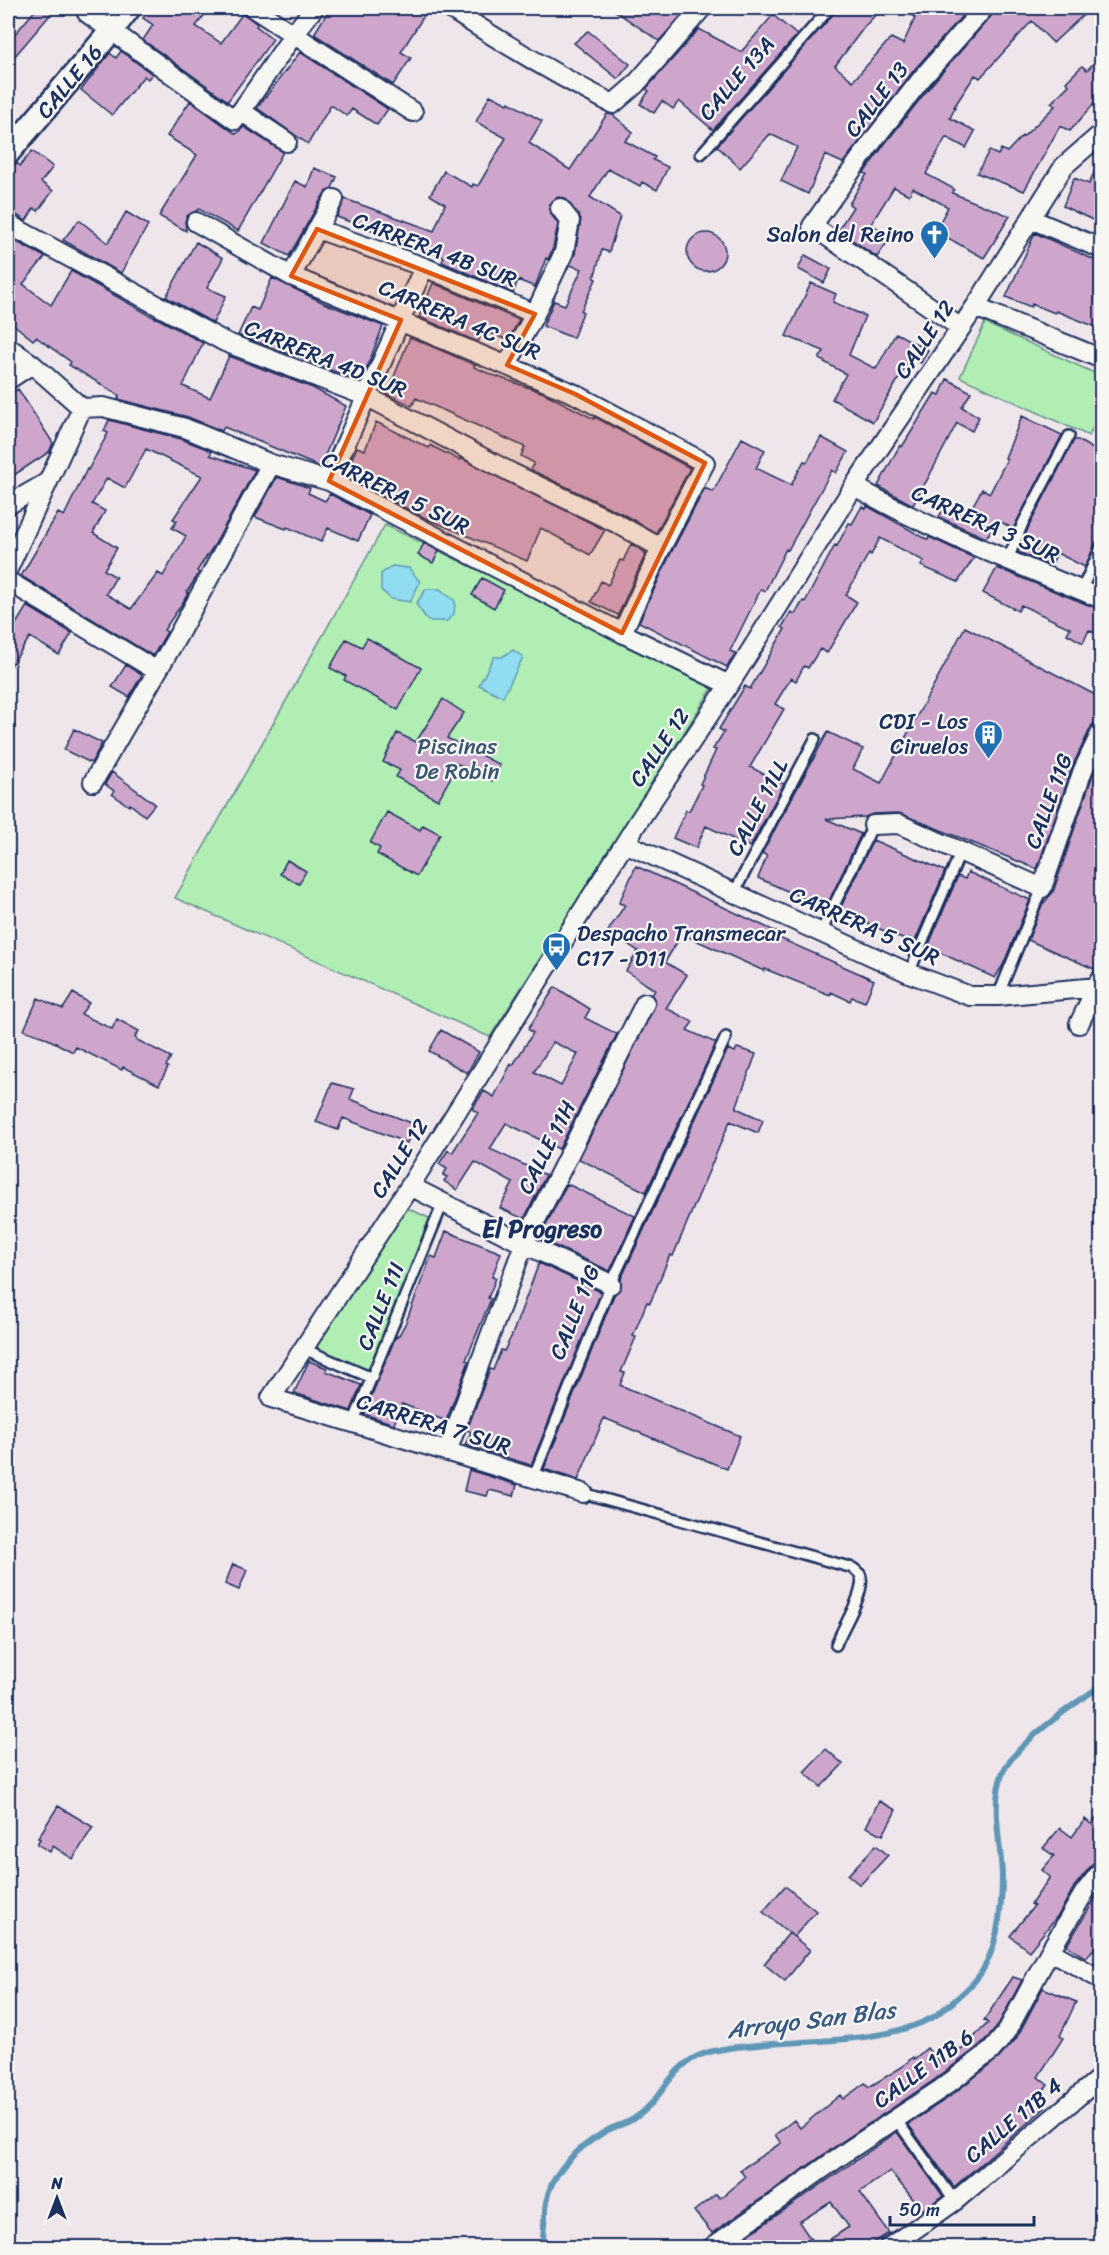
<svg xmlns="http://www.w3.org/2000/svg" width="1109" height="2255" font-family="Sriracha,sans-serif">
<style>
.green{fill:#b0eeb4;stroke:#668e89;stroke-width:1.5}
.water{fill:#90dcf0;stroke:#6197b6;stroke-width:1.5}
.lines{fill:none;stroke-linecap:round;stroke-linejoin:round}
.stream{stroke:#6197b6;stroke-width:6}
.building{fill:#cea6cc;stroke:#1b2f5e;stroke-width:1.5;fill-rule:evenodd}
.service-casing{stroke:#1b2f5e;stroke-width:14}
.minor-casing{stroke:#1b2f5e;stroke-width:22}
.tertiary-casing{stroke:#1b2f5e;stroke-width:27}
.service{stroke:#f6f6f2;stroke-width:9}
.minor{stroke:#f6f6f2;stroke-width:18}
.tertiary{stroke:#f6f6f2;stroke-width:22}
.marked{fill:#de5710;fill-opacity:0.2;stroke:#de5710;stroke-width:4.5;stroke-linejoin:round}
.labels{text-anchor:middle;stroke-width:4.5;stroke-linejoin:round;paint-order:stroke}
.street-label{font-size:22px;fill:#1b2f5e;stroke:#f6f6f2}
.poi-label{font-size:22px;fill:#1b2f5e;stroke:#f6f6f2;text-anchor:end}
.park-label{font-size:22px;fill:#39556f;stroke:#f6f6f2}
.neighbourhood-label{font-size:24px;font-weight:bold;fill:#1b2f5e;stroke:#f6f6f2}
.water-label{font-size:24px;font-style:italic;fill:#385a82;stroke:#f6f6f2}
</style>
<rect width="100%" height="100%" fill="#eee6ea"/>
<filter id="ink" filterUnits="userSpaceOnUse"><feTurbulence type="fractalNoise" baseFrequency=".0167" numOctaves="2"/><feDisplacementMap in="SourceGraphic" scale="12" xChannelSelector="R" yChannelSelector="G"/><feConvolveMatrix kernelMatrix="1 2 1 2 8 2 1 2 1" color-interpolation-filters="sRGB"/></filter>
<g filter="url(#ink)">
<path class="green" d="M985,323l116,53v33l-12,27 -129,-59z
M385,525l330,159 -225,353 -315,-139z
M407,1208l22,10 -59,156 -57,-26z"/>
<path class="water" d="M392,566l17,2 11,14 -10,20 -19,-3 -10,-9v-16z
M426,589h14l15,12 -1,13 -7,7h-19l-12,-17z
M513,650l10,7 -20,40 -24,-12 15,-28h8z"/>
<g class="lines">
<path class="stream" d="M8,10l1,-2
M542,2248c2,-15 2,-31 4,-46 6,-32 33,-55 60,-71 9,-5 20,-7 29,-13 28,-18 34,-52 68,-64 16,-6 36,-7 54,-9 53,-5 132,-2 178,-29 6,-4 12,-10 18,-14 10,-9 21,-18 28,-29 17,-27 21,-66 21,-97 -1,-34 -12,-72 1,-104 13,-29 72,-69 99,-87"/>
</g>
<path class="building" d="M37,8h19l-48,56v-22z
M151,8h59l-14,18 25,17 22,-30 14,11 -1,2 17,13 -45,62 -85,-61 10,-15 -10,-7z
M330,8h85l10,6 -24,38 10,6 -18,27 -79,-51z
M611,8h77l-29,33z
M837,8h45l-17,18 -30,40 18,15 38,-43 12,6 12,-26 -12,-10h66l-55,62 -71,93 -18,-8 -17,39 -27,-13 16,-34 -27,-13 -30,34 -23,-22 118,-134z
M995,8h96l-38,35 -21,-22 -52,57 -5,-3 -21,32 1,1 -5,10 25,13 -9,17 -20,-11 -20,37 28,15 -2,4 58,23 -26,42 -49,-27 13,-24 -35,-19 -4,7 -15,-8 -23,37 20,13 -14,20 -39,-27 15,-23 -4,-3 18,-30 -3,-1 20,-28 48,-61 60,-69z
M773,15l24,20 -84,95 -34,-29 -6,8 -11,-8 -8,12 -14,-9 9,-13 -3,-2 53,-60 42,23z
M588,31l42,33 -12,15 -44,-36z
M121,51l31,23 -4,5 -4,-3 -32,39 -31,-25 29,-37 6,5z
M300,52l88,57 -11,16 -25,-16 -5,7 -16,-11 -23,39 -51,-36z
M1101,56v40l-31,35 -10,-5 -36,65 -47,-18 12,-22 9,4 3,-6 6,3 15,-16 1,1 32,-31 -4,-3 18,-18 -3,-3 16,-16 5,4z
M490,95l18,9 1,-2 33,19 -13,22 41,27 37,-56 6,1 20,17 -8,9 30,16 -2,3 15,7 -11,23 -15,-8 -2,4 -32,-17 -18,28 30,19 -11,36 -7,-2 -8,28 2,1 -15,32 2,1 -10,26 -30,-12 11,-25 11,4 17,-36 -12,-4 5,-11 6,-35 -16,-21 -7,-1 -9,7 2,10 7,10 -5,24 -5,11 -2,-1 -11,29 -17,-7 -5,13 -71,-31 2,-5 -107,-40 8,-18 89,32 11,-27 -15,-9 14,-24 28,16 1,-3 5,2 28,-48 -30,-16z
M190,101l46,33 8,-7 39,25 -45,79 -39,-22 -12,7 -2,5 1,10 -27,-15 38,-61 -30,-19z
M32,151l21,16 -12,15 12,9 -15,20 -4,-3 -8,13 -18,-12v-37l9,-9 3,3z
M1101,156v68l-38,-18 11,-28 15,6z
M314,168l23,9 -5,11 -8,6 -35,62 -25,-13 31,-62 12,6z
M126,212l22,13 -27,48 -58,-33 16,-20 29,23z
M1035,233l66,30v24l-4,12 4,1v29l-45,-18 -1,2 -23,-9 -1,3 -25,-10z
M687 252a19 19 0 1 1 38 0a19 19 0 1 1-38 0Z
M13,240l32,17 -22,27 28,21 20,-34 84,47v-1l48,26 -20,43 27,12 19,-42 84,32 33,18 -26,61 -96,-40 -2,4 -34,-14 -70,-18 1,-4 -50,-30 2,-3 -35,-25 -3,3 -25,-20v-73z
M196,242l27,16 -16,30 19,8 -13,27 -47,-26z
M805,255l26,14 -7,14 -26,-14z
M272,278l52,25 59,23 -17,44 -4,-1 -5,12 -62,-26 -1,1 -56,-21 13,-28 7,3z
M433,283l86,37 -11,20 -25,-9 -5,11 -59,-25z
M811,283l25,11 -3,8 32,14 -16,39 27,14 20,-36 32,17 -7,13 -10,-5 -38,64 -41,-23 14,-25 -27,-15 5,-8 -38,-15z
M410,337l65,28 -1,2 16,7 54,19 50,26 1,-2 95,51 -34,65 -35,-20 -90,-43 3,-7 -13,-7 4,-9 -109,-49 -4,8 -25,-12z
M947,379l24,13 -9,15 17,10 -7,14 -15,-8 -31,59 -8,10 2,1 -7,12 -35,-19 22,-41 2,2 33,-54 5,2z
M18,389l35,54 -4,9 -41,27v-83z
M1022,416l40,19 -49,94 -15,-9 -12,18 -47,-21 6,-12 22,11 15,-27 8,4 17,-34 -2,-1z
M109,420l72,19 31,12 -2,4 45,15 -40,74 -18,27 2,2 -12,19 1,1 -5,9 -19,28 3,2 -14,24 -132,-80 37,-63 6,3 23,-47 1,1 20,-37 -4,-2zM146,449l56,27 -29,43 4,2 -5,7 14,8 -23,40 -5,-3 -27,36 -25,-15 10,-17 -12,-7 13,-22 -24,-15 12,-22 -13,-7 15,-26 18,10z
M376,422l53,26 1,-3 29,15 1,-2 145,72 -15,25 -49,-27 -14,33 -102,-43 -81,-42 13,-29 8,3z
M821,437l27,15 -12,21 -4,-3 -44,80 -2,-1 -21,42 -4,-2 -31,62 5,2 -8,14 -88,-45 32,-69 34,-65 8,4 29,-54 23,12 -9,18 35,17 13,-24 3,1z
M1074,440h4l23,14v84l-5,4 -11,25 -28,-14 -6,13 -33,-14 11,-26z
M277,477l33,11 -2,5 17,8 5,-7 40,21 -12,26 -30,-13 -7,14 -34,-15 -1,2 -31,-12z
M862,506l4,3 1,-3 61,34 1,-3 45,21 -16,24 -37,-16 3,-5 -44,-23 -9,17 -2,-2 -23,42 11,7 -30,51 -7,-4 -12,19 -4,-2 -8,15 -5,-3 -16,26 9,5 -34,58 34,17 -34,63 -44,-21 -10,22 -23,-10 13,-28 3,1 13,-26 -2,-1 16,-34 -3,-1 11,-17 -5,-3 26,-43 5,3 35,-60 -3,-2 9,-15 4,2 8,-13 2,1 30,-57 2,1 12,-23 3,1z
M424,543l15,8 -6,12 -15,-8z
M631,544l15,9 -28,62 -27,-13 10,-21 7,4 12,-25 3,1z
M997,568l104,42v26l-12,-6 -6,13 -16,-9 3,-6 -49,-23 -3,6 -35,-18z
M482,578l22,12 -10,18 -22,-13z
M27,606l45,27 -13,22 -29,-18 -22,33v-33z
M965,627l136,71v21l-9,6 -19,40 -36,104 -138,-56 -26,1 -8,3 -39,2 35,15 -34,71 -5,-2 -1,3 -63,-28 9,-22 -5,-3 66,-121 35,17 -10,20 28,14z
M367,638l54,30 -23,42 -54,-30 2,-4 -16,-8 16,-29 16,8z
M126,665l16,10 -13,22 -17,-10z
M443,699l21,14 -17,25 53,27 -8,16 -34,-17 -20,36 -42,-23 4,-7 -17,-8 14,-29 19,9z
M74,729l28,14 -11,20 -27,-13z
M1101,757v197l-7,15 -66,-29 14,-35 11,-13 40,-118z
M112,772l43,32 -10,12 -15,-12 -1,2 -17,-12 2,-3 -9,-7z
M387,812l33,18 3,-5 17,9 -23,42 -40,-22 3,-6 -10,-5z
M873,840l72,31 -30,70 -6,-3 -2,3 -68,-30z
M287,860l19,11 -7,13 -19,-10z
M636,866l145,68 -2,4 95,42 -9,22 -13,-5 -2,4 -19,-9 -1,3 -65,-26 -1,2 -82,-37 -17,28 22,13 -21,33 27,14 -6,8 29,13 -70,149 -67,-33 77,-156 -4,-8 3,-5 -29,-19 12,-20 -30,-20 17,-26 -6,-2z
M968,872l62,28 -27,65 -8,13 -67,-31 30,-71 7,3z
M555,987l35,22 -5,9 32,16 -58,115 -53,-26 -16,26 56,26 -22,44 -24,-11 13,-25 -38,-21 -18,28 -13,-9 3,-4 -4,-2 4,-6 -8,-5 9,-14 4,3 26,-40 -6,-4 12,-18 10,6 17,-33 2,1 20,-32 -5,-4zM553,1042l25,12 -17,32 -27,-14z
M73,993l16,10 -8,11 31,15 5,-10 22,12 -4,6 2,3 34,17 -5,9 2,1 -9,18 -36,-18 -1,3 -46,-23 -3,5 -29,-15 -20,-7 14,-32 25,11z
M441,1030l38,22 -12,21 -38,-22z
M737,1048l19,6 -20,54 27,12 -5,13 -28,-12 -57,135 -3,-1 -20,48 -3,-1 -14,34 3,1 -15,35 4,1 -5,12 120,51 -13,33 -123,-51 -26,62 -34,-11 70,-174 7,-7v-9l107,-230 7,3z
M332,1083l22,6 -4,10 64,25 -7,19 -64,-25 -5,12 -22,-8z
M567,1184l68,32 -25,55 -68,-31 5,-10 -3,-1z
M446,1231l55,22 -9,24 4,1 -8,20 3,1 -25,61 3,1 -23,60 -44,-17 -8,20 -30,-10 32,-78 2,1 8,-15 25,-66 5,2z
M539,1263l62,29 -70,173 -66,-20 6,-13 -4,-2 23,-61 3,1 8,-20 3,1 8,-16z
M309,1361l18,7 -1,3 35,14 -10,26 -57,-18z
M469,1470l48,15 -3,11 -25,-6 -2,6 -23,-5z
M233,1564l14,6 -8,20 -14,-6z
M826,1749l17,15 -22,23 -17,-15z
M879,1801l17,9 -13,25 -17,-8z
M58,1806l35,21 -20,32 -20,-13 -3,6 -13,-8 3,-5 -2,-1z
M1101,1812v47l-8,4 -19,24 -15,27 -30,37 -19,-15 24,-30 -3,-2 19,-27 -8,-7 12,-14 -11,-8 17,-20 12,9 13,-18 6,5z
M876,1845l12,10 -28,30 -12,-10z
M785,1886l31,25 -22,26 -31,-25z
M1101,1889v51l-15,18 -19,-13z
M789,1933l21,17 -25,31 -21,-17z
M1013,1977l9,3 -25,47 -14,16 -49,37 -91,61 -131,92 -18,-22 22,-17 4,4 25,-21 -5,-7 41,-27 -6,-8 19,-15 6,8 40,-33 3,4 22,-16 4,4 33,-20 11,-10 1,2 13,-11 13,15 17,-16 4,3 27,-27 -4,-3z
M1043,1988l33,14 -16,34 3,2 -25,39 10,8 -12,15 9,8 -91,79 -46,-63 40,-26 51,-40 17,-19z
M897,2132l46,64 -21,14 -32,-39 -30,21 29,41 -22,14h-49l31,-20 -18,-25 -32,20 17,25h-85z"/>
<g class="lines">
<defs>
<path id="service" d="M701,154l129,-146
M1008,559l15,-36 46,-87
M1081,591l21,-46
M734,893l81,-154
M821,932l52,-107
M909,973l52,-122
M998,996l44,-108
M304,1349l68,29
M353,1423l90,-220
M533,1478l78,-194 115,-247
M583,1493l270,75c1,0 6,6 7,6 8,16 -19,55 -24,71
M1099,1709l3,3
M895,2118l60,83"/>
<path id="minor" d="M253,8l160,104
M449,8c54,35 107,67 164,96l22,-19 67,-77
M87,13l148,107 59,-86 20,-26
M241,111l46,31
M1031,219l71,30
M196,222l95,54 284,118 130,69 -44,85 -39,85
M8,224l217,118 143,55 144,76 104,50 45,25
M317,229l107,38 111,47
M291,276l43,-77
M975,307l127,52
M961,328l-149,-102 63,-88 48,-61 61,-69
M8,347l24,17 50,44 21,-1 82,21 86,36 58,17 293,152 107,52
M507,365l28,-51 29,-62 6,-31 -10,-13
M8,380l24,-16
M329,481l95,-214
M854,486c78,45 164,78 248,113
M8,505l38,-22
M8,569l74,-161
M8,581l149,90
M93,782l84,-145 94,-173
M873,825l26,-1 143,64 41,-118 19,-40
M625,843l284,130 61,23h28l99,-9
M1079,1024l21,-44
M410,1186l114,58 87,40
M447,1452l77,-208 121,-241
M583,1493l-312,-95 139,-212 228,-364 91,-137 125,-199 121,-179 89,-141 38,-33
M1050,1951l52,29
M711,2248l138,-98 92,-61 50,-38 15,-18 44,-82 34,-58 18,-23
M888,2248l67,-47 147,-125"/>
<path id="tertiary" d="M8,153l104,-123 17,-22"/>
</defs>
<use href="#service" class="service-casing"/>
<use href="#minor" class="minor-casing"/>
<use href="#tertiary" class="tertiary-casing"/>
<use href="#service" class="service"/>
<use href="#minor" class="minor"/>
<use href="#tertiary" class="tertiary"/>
</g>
</g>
<path class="marked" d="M317,229l218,85 -28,51 68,29 130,69 -83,170 -293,-152 72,-161 -110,-44z"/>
<defs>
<symbol id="church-pin" viewBox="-11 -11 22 30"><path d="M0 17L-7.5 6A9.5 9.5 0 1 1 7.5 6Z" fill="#1f6fb2" stroke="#f6f6f2"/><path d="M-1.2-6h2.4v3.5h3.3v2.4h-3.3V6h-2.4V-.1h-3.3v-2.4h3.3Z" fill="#fff"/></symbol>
<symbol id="building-pin" viewBox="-11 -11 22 30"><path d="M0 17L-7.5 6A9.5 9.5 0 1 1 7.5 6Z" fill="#1f6fb2" stroke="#f6f6f2"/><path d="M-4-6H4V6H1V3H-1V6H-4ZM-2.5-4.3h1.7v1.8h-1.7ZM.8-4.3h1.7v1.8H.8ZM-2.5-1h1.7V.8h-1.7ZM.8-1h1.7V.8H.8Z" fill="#fff"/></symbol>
<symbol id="bus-pin" viewBox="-11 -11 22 30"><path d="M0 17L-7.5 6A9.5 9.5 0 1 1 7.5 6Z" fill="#1f6fb2" stroke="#f6f6f2"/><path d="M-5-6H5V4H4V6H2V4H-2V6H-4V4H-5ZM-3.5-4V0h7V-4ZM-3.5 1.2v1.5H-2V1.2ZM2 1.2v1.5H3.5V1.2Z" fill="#fff"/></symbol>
</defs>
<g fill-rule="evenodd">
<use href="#church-pin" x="918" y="218" width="33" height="45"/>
<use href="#building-pin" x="972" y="718" width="33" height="45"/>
<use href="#bus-pin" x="540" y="930" width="33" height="45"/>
</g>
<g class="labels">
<g class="street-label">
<text transform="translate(736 78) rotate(-49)" y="8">CALLE 13A</text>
<text transform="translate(69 81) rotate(-50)" y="8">CALLE 16</text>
<text transform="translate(876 99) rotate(-52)" y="8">CALLE 13</text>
<text transform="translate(435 249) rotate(21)" y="8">CARRERA 4B SUR</text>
<text transform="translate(460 319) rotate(23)" y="8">CARRERA 4C SUR</text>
<text transform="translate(924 339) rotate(-56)" y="8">CALLE 12</text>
<text transform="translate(326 358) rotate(22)" y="8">CARRERA 4D SUR</text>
<text transform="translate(396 492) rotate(26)" y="8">CARRERA 5 SUR</text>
<text transform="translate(986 523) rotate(24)" y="8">CARRERA 3 SUR</text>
<text transform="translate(659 747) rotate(-56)" y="8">CALLE 12</text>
<text transform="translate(1048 801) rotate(-70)" y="8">CALLE 11G</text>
<text transform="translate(757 807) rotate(-62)" y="8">CALLE 11LL</text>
<text transform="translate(865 925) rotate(24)" y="8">CARRERA 5 SUR</text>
<text transform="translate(546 1147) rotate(-63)" y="8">CALLE 11H</text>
<text transform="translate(399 1158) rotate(-58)" y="8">CALLE 12</text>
<text transform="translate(380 1306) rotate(-68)" y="8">CALLE 11I</text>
<text transform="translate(574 1312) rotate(-68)" y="8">CALLE 11G</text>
<text transform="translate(434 1423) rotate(17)" y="8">CARRERA 7 SUR</text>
<text transform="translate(923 2068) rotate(-36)" y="8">CALLE 11B 6</text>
<text transform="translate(1013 2120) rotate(-40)" y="8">CALLE 11B 4</text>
</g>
<g class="poi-label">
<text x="914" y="242">Salon del Reino</text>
<text x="968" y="729">CDI - Los<tspan x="968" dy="25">Ciruelos</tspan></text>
<text x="577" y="941" text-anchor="start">Despacho Transmecar<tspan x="577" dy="25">C17 - D11</tspan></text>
</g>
<g class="park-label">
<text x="457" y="754">Piscinas<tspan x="457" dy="25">De Robin</tspan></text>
</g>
<g class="neighbourhood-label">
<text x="542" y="1237">El Progreso</text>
</g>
<g class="water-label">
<text transform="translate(811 2020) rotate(-7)" y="8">Arroyo San Blas</text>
</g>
</g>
<rect width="1109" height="2255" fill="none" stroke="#f6f6f2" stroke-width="30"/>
<rect x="15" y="15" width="1079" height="2225" fill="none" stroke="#1b2f5e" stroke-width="2" filter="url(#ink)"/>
<g transform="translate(57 2198)" stroke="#f6f6f2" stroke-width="4.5" paint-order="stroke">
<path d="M0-4.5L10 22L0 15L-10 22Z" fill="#1b2f5e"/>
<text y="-9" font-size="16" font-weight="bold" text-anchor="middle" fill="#1b2f5e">N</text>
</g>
<path d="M890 2216v9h144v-9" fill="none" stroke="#1b2f5e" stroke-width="3"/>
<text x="899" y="2216" font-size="18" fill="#1b2f5e" stroke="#f6f6f2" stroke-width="4.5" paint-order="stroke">50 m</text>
</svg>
